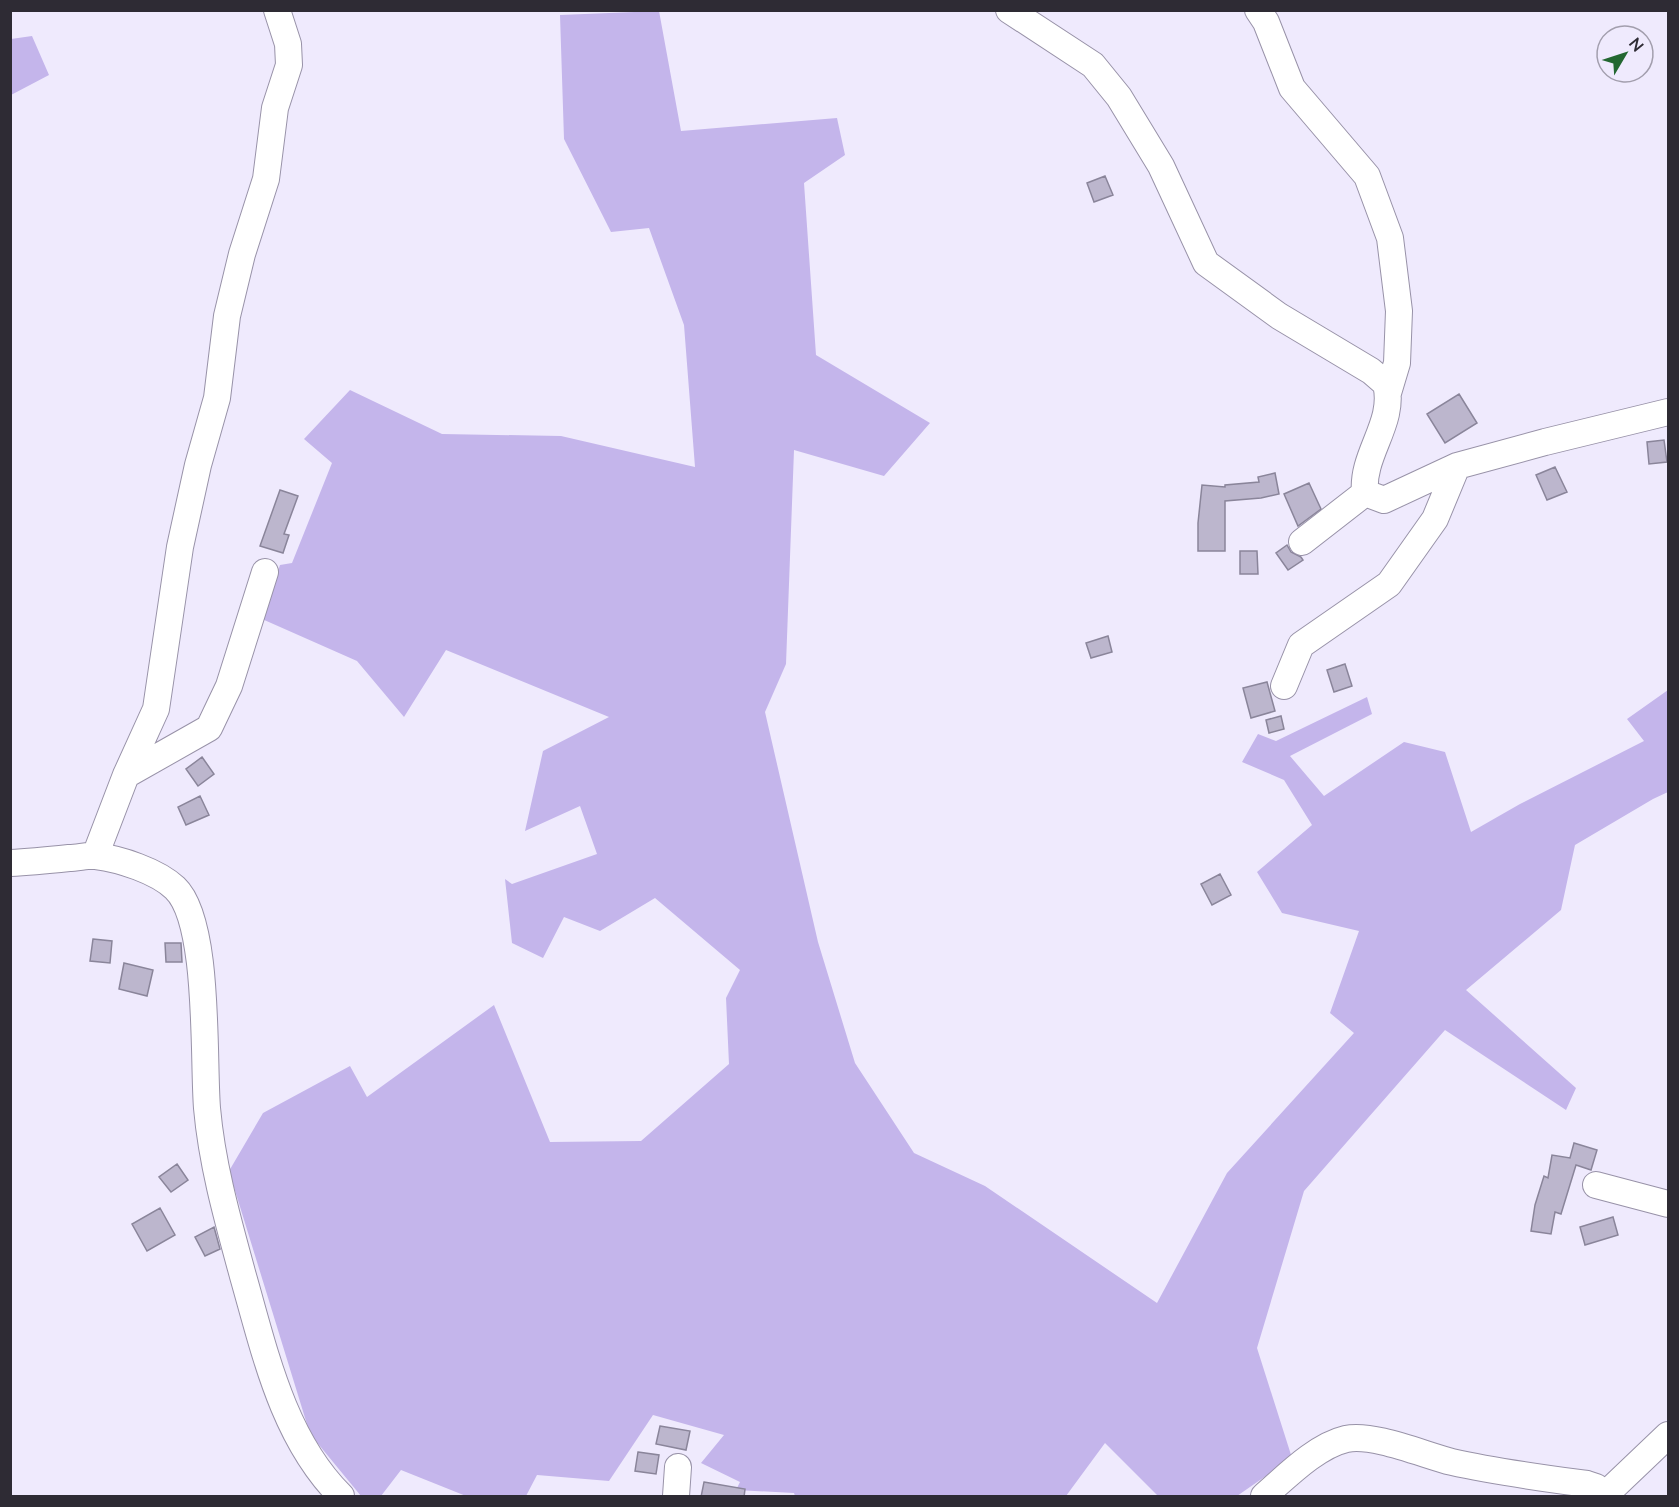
<svg xmlns="http://www.w3.org/2000/svg" width="1679" height="1507" font-family="Lato,sans-serif">
<style>
.green{fill:#c4b5eb}
.building{fill:#bcb6cd;stroke:#8a859a;stroke-width:1.5}
.lines{fill:none;stroke-linecap:round;stroke-linejoin:round}
.minor-casing{stroke:#9892a8;stroke-width:28}
.minor{stroke:#fff;stroke-width:26}
</style>
<rect width="100%" height="100%" fill="#efeafd"/>
<path class="green" d="M659,11l22,120 156,-13 8,37 -41,28 12,172 114,68 -46,53 -90,-26 -8,214 -21,48 53,230 37,121 59,90 71,33 172,117 70,-130 127,-140 -24,-20 29,-82 -77,-18 -25,-41 55,-47 -28,-45 -42,-18 16,-28 18,7 91,-44 5,17 -82,42 34,40 80,-54 41,10 26,80 49,-28 124,-63 -17,-22 41,-29v102l-15,7 -78,46 -14,65 -95,80 110,98 -10,22 -121,-80 -141,161 -47,157 35,110 -55,38h-79l-53,-53 -39,53h-271l-1,-3 -58,-3 4,-8 -39,-19 23,-28 -71,-20 -44,66 -72,-6 -11,21h-60l-65,-26 -20,26h-20l-51,-62 -81,-263 34,-58 87,-47 17,31 127,-92 56,137 91,-1 88,-77 -3,-66 14,-28 -85,-72 -55,33 -36,-14 -21,41 -31,-15 -7,-64 7,5 85,-30 -17,-48 -55,25 18,-80 66,-34 -163,-67 -42,67 -47,-56 -95,-42 18,-54 12,-2 40,-100 -28,-24 46,-49 92,44 119,2 134,31 -11,-142 -35,-97 -38,4 -47,-93 -4,-124z
M32,36l17,39 -38,20v-56z"/>
<path class="building" d="M1105,176l8,19 -19,7 -7,-19z
M1459,394l18,29 -32,20 -18,-29z
M1664,440l3,22 -18,2 -2,-22z
M1555,467l12,25 -20,8 -11,-25z
M1275,473l4,21 -18,4 -36,3v50h-27v-28l4,-38 23,2v-2l34,-3 -1,-5z
M1309,483l12,26 -23,17 -14,-32z
M280,490l18,6 -14,38 5,1 -6,18 -23,-7z
M1287,545l4,7 10,5 2,3 -15,10 -12,-17z
M1240,551h17l1,23h-18z
M1108,636l4,16 -21,6 -5,-15z
M1345,664l7,22 -18,6 -7,-22z
M1267,682l8,29 -24,7 -8,-30z
M1281,716l3,13 -15,4 -3,-13z
M202,757l12,17 -16,12 -12,-17z
M200,796l9,19 -23,10 -8,-18z
M1220,874l11,21 -19,10 -11,-21z
M93,939l19,2 -2,22 -20,-2z
M165,943h16l1,19h-16z
M124,963l29,7 -6,26 -28,-7z
M1574,1143l23,7 -6,20 -15,-5 -15,49 -6,-2 -4,22 -20,-3 4,-26 9,-29 4,2 4,-23 18,3z
M177,1164l11,16 -17,12 -12,-15z
M160,1208l15,27 -28,16 -15,-27z
M1613,1217l5,18 -33,10 -5,-18z
M214,1227l6,22 -15,7 -10,-19z
M660,1426l30,5 -4,19 -30,-6z
M638,1452l21,3 -3,19 -21,-3z
M704,1482l41,7 -1,8h-43z"/>
<g class="lines">
<defs>
<path id="minor" d="M1009,10l84,55 26,32 42,69 45,97 73,53 92,55 15,13c10,39 -25,70 -21,109l19,7 73,-34 88,-24 123,-30
M1258,10l8,12 26,66 75,88 23,62 9,73 -2,52 -9,30
M1302,542l63,-49
M1284,686l17,-41 88,-61 46,-65 22,-53
M126,775l83,-47 20,-42 36,-114
M95,856l31,-81 30,-66 24,-162 18,-82 19,-67 10,-82 15,-62 24,-75 9,-71 14,-43 -1,-21 -11,-34
M10,863c20,-1 40,-3 59,-5 9,0 19,-3 27,-2 24,3 61,15 79,32 35,33 28,170 32,220 5,57 21,113 36,168 22,77 40,162 98,220
M1596,1185l72,19
M1605,1495l63,-60
M676,1496l2,-29
M1264,1496c22,-19 52,-50 82,-57 27,-6 78,16 106,23 44,10 90,16 135,22l9,3 10,9"/>
</defs>
<use href="#minor" class="minor-casing"/>
<use href="#minor" class="minor"/>
</g>
<rect width="1679" height="1507" fill="none" stroke="#2e2b34" stroke-width="24"/>
<g transform="translate(1625 54) rotate(51)"><circle r="28" fill="#efeafd" stroke="#a29ead" stroke-width="1.5"/>
<path d="M0-4.5L10 22L0 15L-10 22Z" fill="#236731"/>
<text y="-9" font-size="16" font-weight="bold" text-anchor="middle" fill="#2e2b34">N</text>
</g>
</svg>
